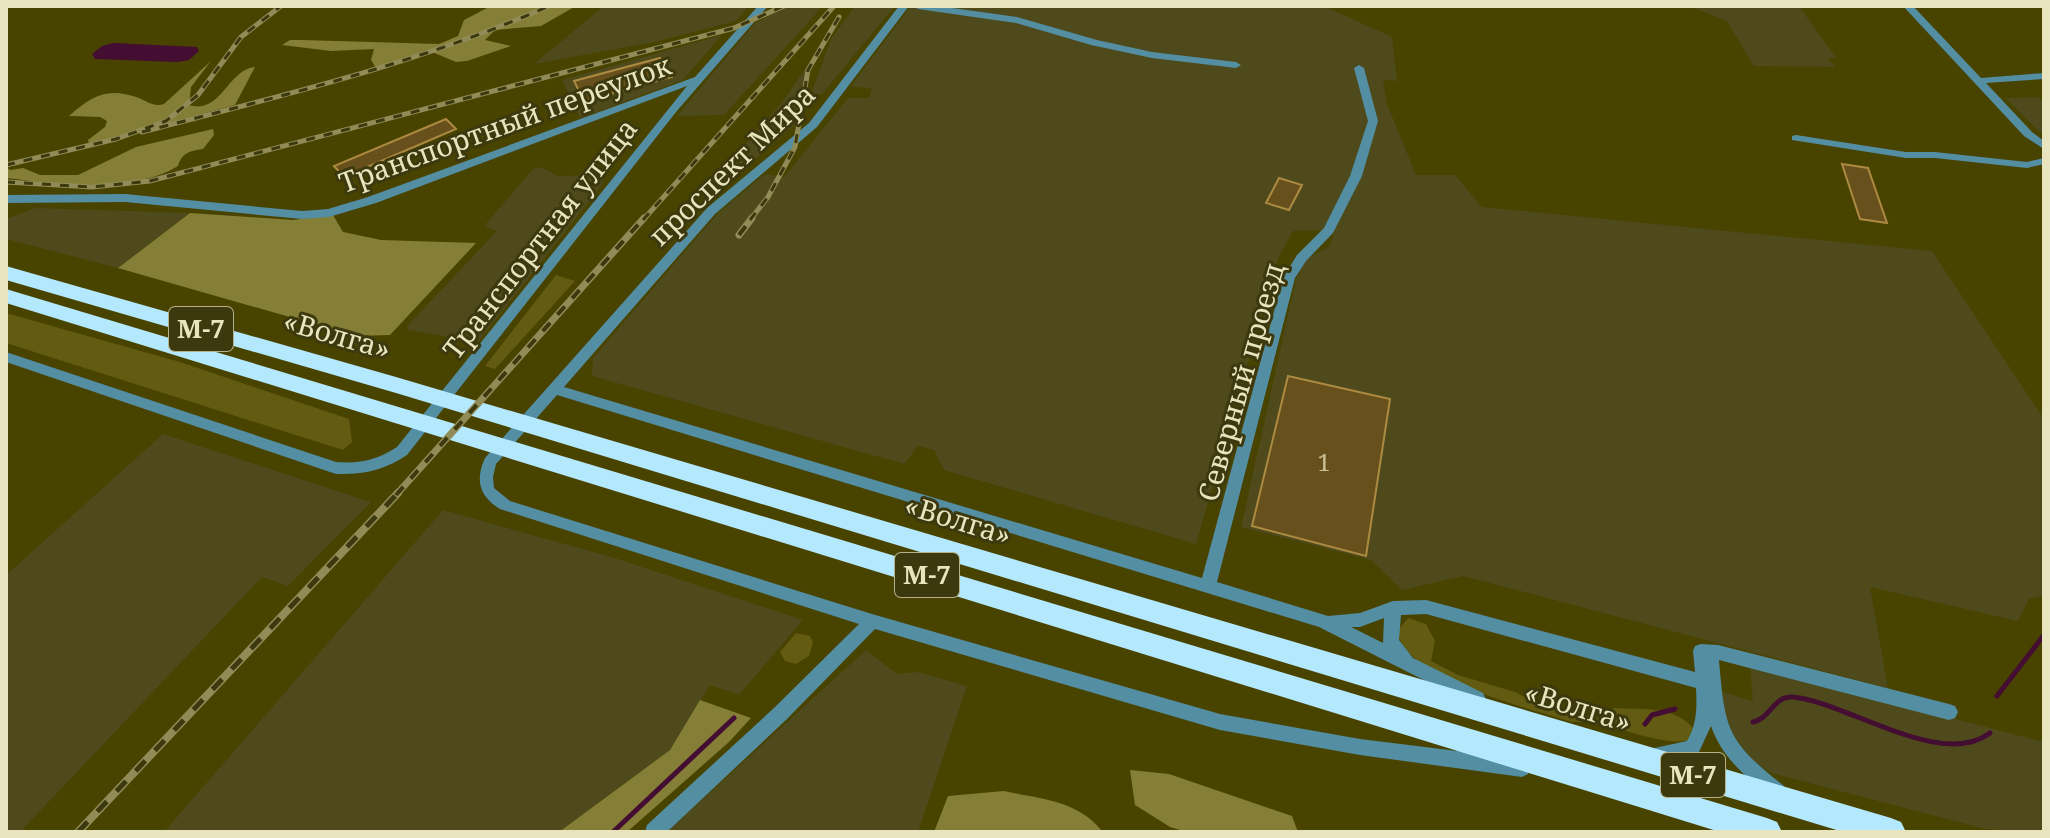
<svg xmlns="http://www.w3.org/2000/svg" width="2050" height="838" font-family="'Noto Serif',serif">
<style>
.built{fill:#4e4a1b}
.green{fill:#625b11}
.forest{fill:#857e36}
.water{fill:#440d32}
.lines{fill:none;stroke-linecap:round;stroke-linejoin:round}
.stream{stroke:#440d32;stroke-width:5}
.building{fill:#68501c;stroke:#ac8a41;stroke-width:2}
.minor{fill:#538ea3;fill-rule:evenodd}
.highway{fill:#b3e8fd;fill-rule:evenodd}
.rail-far2-casing{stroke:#918c57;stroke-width:5}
.rail-far1-casing{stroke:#918c57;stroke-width:7}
.rail-casing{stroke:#918c57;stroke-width:8}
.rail-far2{stroke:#3d390f;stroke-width:3;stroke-dasharray:9;stroke-linecap:butt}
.rail-far1{stroke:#3d390f;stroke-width:4;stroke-dasharray:11;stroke-linecap:butt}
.rail{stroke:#3d390f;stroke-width:5;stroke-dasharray:14;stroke-linecap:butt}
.labels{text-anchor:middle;stroke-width:6;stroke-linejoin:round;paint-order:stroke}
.number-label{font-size:24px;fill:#c7bf96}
.shield{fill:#3d390f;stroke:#b4b18a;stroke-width:2}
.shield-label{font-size:26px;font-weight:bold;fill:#e7e4be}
.street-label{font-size:28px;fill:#e7e4be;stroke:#3d390f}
</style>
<rect width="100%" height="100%" fill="#494300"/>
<path class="built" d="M604,6h145l-13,15 -82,21 -120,22z
M788,6h35l-99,109 -47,1 78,-93z
M855,6h40l-73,88h-11l20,-55z
M911,6h413l68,31 5,44 -14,-1 4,24 29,71h39l27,32 450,44 112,168v176l-15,4 -11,22 -148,-34 18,101 -425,-112 -61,14 -31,-30 -130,-33 55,-248 10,-20 24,-13 5,-16 -42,1 -15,27 -82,286 -252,-74 -10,-20 -16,-4 -14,18 -312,-88 1,-18 125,-145 47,-39 19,3 64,-79h21l3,-9 -21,-3z
M1689,6h110l37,52h-9l9,9 -82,-1 -27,-45z
M722,35l-39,45 -103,38 -18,-38z
M814,56l3,1 -10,20 -8,44 -81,71 -11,-3 76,-88z
M2039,97l5,7v32l-39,-38z
M541,167l17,9 44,-1 1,9 -125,158 -70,-12 -1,-4 90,-95 -13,-5 49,-57z
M35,208l155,5 -72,55 -112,-29v-20z
M163,434l208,68 -83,84 -26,-9 -242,255h-14v-257z
M443,510l172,48 188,62 -64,75 -29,-10 -40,65 -111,82h-395z
M866,650l31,24 21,-2 49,14 -49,146h-251z
M1750,665l294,77v90l-59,-3 -214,-56 -18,-12 -27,-30 -3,-39 30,9z"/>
<path class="green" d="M556,275l19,6 -80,88 -10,-3z
M6,313l174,49 169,57 3,23 -9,8 -337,-107z
M1408,618l18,6 9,17 -4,20 27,14 57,17 31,16 67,13v-13c28,2 65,-3 82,23l-4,9c-36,8 -80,-21 -120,-18 -43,-15 -165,-42 -174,-91z
M796,633l14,3 3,6 -4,14 -13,8 -11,-3 -5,-9z"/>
<path class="forest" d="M485,6h91l-35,20 -46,4 -10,10 26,6 -44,15 -11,1 -24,-10 -56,16 -5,-8 3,-11 -43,2 -49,-6 8,-5h12l137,4 19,-8 6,-16 23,-12z
M211,61l-20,26 -2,18c32,10 39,-36 66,-38l-20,38 -146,39 -1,-4 17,-13 2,-6 -7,-4 -31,-1c24,-21 38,-29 70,-18 9,4 15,9 25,6z
M213,129l1,6 -11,14c-12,2 -21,3 -25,17 -45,28 -122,18 -172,12v-11l4,3 13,-2 17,7h38l58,-28z
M190,213l103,7 40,-5 10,17 38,8 95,3 -86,92 -34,1 -238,-68z
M700,700l51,18 -22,24 -102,90h-68l111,-82z
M1130,770l39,4 123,42 6,16h-111l-17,-5 -35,-22z
M1004,791c36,8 73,9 97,39l-167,2 14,-36z"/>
<path class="water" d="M113,43l84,4 2,4 -10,9 -11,2 -83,-3 -3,-5 10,-8z"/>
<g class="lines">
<path class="stream" d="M1997,696l47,-61
M1753,722c17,-3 21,-27 40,-25 54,5 148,73 197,36
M1645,724l7,-9 23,-6
M613,832l121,-114"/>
</g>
<path class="building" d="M660,58l12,19 -88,24 -10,-20z
M446,119l10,10 -112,48 -10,-11z
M1842,164l26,4 19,55 -27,-4z
M1279,178l23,7 -13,25 -23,-7z
M1288,376l102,23 -24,157 -114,-30z"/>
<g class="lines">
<path class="minor" d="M758,6h10l-92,106 -269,343c-22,15 -44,20 -71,19l-330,-112v-10l330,110c24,2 41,-2 61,-15l290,-361 -311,117 -47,14 -27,2 -177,-17 -119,1v-8l119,-1 177,17 26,-2 40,-12 327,-120z
M899,6h10l-92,121 -102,87 -151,173 638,191 81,-300 14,-23 27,-27 26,-52 18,-55 -14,-53 5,-3 5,3 14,53 -16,55 -29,57 -27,28 -11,17 -78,304 111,34 32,-3 33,-12 33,-1 269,72 -2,-21 2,-5 6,-2 17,1 231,59 6,2 3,6 -3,6 -6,2 -230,-60c6,71 8,81 65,126l3,6 -3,6 -6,3 -6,-3c-26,-21 -50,-40 -61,-72l-13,28 -47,10 -6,-2 -3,-6 3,-6 42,-9c10,-17 10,-34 9,-53l-270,-74 -25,1 -2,25 14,18 70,35 3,6 -3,6 -6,2 -158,-80 -762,-232 -61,69 -3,13 1,11 16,13 362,113 348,100 140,25 162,20 6,3 3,6 -3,6 -6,3 -162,-22 -140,-25 -345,-101 -88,90 -120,113h-22l2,-7 128,-118 84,-83 -359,-115c-21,-13 -25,-29 -15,-51l222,-250 102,-85zM1384,618l-1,25 -32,-16h9z
M913,6h25l79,11 80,23 55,12 84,10 5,3 -5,3 -84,-10 -61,-13 -75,-22 -98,-14z
M1903,6h10l68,72 63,-5v6l-58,4 46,49 12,9v8l-20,-13z
M1796,135l110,17h29l92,10 17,-4v6l-17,4 -92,-10h-29l-114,-18v-4z"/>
<path class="highway" d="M6,266l390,111 1495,441 10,4 5,10h-63l-1447,-439 -390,-113z
M6,289l1761,529 10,4 5,10h-62l-1714,-529z"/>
<defs>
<path id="rail-far2" d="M142,132c138,-36 276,-68 407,-126
M6,165l110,-26 50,-18 32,-26 43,-58 40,-31
M6,182l86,5 58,-6 584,-153 50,-22
M643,220l191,-214
M750,220l18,-23 27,-50 13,-77 31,-53"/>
<path id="rail-far1" d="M739,235l13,-17
M396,495l248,-277"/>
<path id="rail" d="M78,832l320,-339"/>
</defs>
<use href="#rail-far2" class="rail-far2-casing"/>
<use href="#rail-far1" class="rail-far1-casing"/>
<use href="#rail" class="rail-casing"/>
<use href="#rail-far2" class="rail-far2"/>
<use href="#rail-far1" class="rail-far1"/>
<use href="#rail" class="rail"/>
</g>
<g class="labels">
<g class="number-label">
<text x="1324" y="471">1</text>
</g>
<g class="shield">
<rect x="169" y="307" width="64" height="44" rx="6"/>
<rect x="895" y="553" width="64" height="44" rx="6"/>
<rect x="1661" y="753" width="64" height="44" rx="6"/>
</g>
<g class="shield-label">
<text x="201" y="338">М-7</text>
<text x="927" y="584">М-7</text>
<text x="1693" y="784">М-7</text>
</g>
<g class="street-label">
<text transform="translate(505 124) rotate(-20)" y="10">Транспортный переулок</text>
<text transform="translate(732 165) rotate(-44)" y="10">проспект Мира</text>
<text transform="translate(540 239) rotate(-52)" y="10">Транспортная улица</text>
<text transform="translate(337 335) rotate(16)" y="10">«Волга»</text>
<text transform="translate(1241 382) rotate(-74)" y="10">Северный проезд</text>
<text transform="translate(958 520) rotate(17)" y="10">«Волга»</text>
<text transform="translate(1578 707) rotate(17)" y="10">«Волга»</text>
</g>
</g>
<rect width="2050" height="838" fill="none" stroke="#e7e4be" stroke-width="16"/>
</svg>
